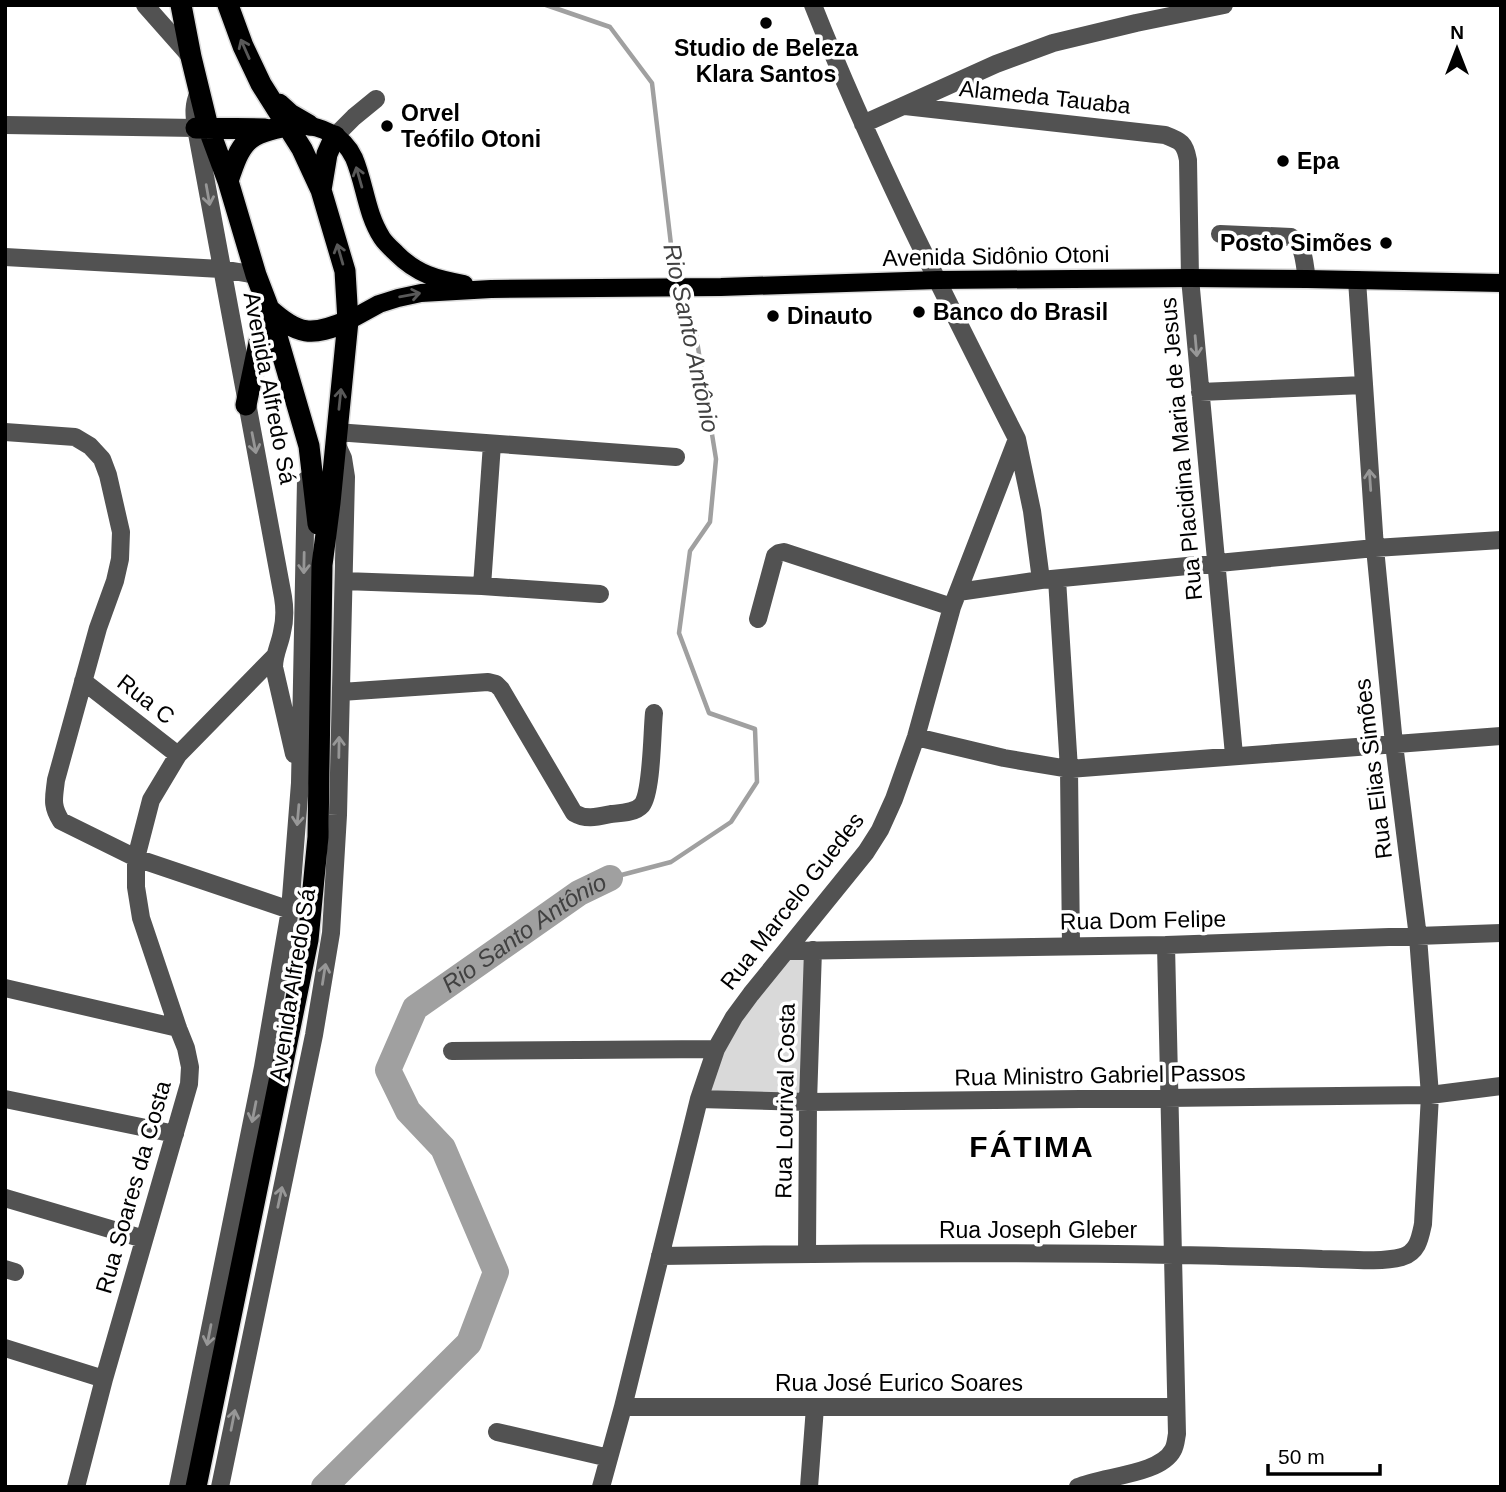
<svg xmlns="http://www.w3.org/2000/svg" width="1506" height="1492" font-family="Helvetica,sans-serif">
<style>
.green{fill:#d9d9d9}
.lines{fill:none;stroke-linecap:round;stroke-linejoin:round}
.stream{stroke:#a0a0a0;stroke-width:4.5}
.river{stroke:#a0a0a0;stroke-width:26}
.major-casing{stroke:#dbdbdb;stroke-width:21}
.highway-casing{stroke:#dbdbdb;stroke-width:24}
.minor{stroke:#525252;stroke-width:18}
.major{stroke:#000;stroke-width:18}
.highway{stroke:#000;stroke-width:21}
.oneway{stroke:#595959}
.oneway2{stroke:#979797}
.poi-dot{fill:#000;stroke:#fff;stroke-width:2.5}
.labels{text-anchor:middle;stroke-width:7;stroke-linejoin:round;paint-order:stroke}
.poi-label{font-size:23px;font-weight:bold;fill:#000;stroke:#fff;text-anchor:start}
.street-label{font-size:23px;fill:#000;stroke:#fff}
.water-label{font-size:24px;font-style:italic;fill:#414141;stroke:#fff}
.district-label{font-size:30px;font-weight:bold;letter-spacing:2px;fill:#000;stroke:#fff}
</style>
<rect width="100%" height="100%" fill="#fff"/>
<path class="green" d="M782,959l25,1 -3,140 -98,-3 13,-50z"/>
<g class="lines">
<path class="stream" d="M546,5l64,22 42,56 22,187 4,12
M610,878l61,-16 60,-40 26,-40 -2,-53 -46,-16 -30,-80 11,-82 20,-29 6,-63 -20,-124 -15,-44"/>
<path class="river" id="s1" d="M324,1487l145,-144 27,-71 -53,-124 -35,-37 -20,-41 27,-62 164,-115 31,-15"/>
<defs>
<path id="major" d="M297,126c23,-2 47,10 57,32 11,26 12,55 28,80 4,6 10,11 15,16 20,20 39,25 67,30
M348,321l31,-17 19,-6 23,-5 70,-4 230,-2 217,-7 252,-2 117,1 194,4"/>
<path id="highway" d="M181,5l10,52 17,70 20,54 28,94 13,34 40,137 9,78
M279,104l11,10 19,11
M196,128l69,1
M228,181c13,-39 18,-48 60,-55
M321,190l6,-36 8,-18
M269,309c29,26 42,28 79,12
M246,405l20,-96
M196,1487l112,-547 10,-103 4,-272 8,-62 18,-182 -3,-50 -24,-81 -19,-41 -41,-65 -18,-38 -15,-41"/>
</defs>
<use href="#major" class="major-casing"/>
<use href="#highway" class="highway-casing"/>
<path class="minor" d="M145,5l46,52
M199,92c-6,13 -5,22 -3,36l87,469c2,12 2,23 -1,35 -2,12 -8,22 -8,35l20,87
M905,106l260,29c16,6 20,8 23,25l2,118 44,477
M863,124l133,-60 57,-21 83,-20 88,-18
M5,125l191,3
M335,136l19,-19 22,-18
M1220,234l71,3c14,8 13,27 16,42
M5,257l216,12 35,6
M1200,392l164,-7
M5,432l70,5 15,9 12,13 6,16 13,57 -1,27 -5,22 -17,47 -42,152c-2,18 -5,25 5,41l75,37 154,52
M336,432l340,25
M1017,439l15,72 9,69
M1057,579l12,190 2,177
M344,581l138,5 118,8
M482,586l10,-142
M958,592l83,-12 334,-32 126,-8
M758,619l17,-63 4,-3 5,-1 168,55
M83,681l95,74
M341,692l147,-10 8,2 5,5 73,124c12,7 23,4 37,1 10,-1 24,-1 31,-9 10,-13 10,-74 12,-92
M916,737l88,21 65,11 432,-33
M786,951l380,-6 335,-12
M5,988l173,40
M452,1051l264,-2
M5,1099l170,35
M699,1099l109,3 622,-7 71,-9
M5,1198l139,41
M807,1254l1,-152 5,-152
M660,1256c171,-3 343,-4 514,-1 49,1 99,2 148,4 24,0 56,4 80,-2 16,-5 18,-19 21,-33l7,-129 -12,-158 -24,-193 -19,-196 -18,-268
M5,1269l10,3
M5,1348l99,31
M623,1407h552
M497,1432l112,26
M76,1487l28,-108 85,-295 1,-17 -4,-19 -8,-20 -37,-110 -5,-31v-29l15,-58 27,-45 96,-98
M178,1487l85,-420 27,-157 10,-127 6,-303
M220,1487l94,-452 17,-102 7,-118 8,-338 -3,-19 -7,-15
M601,1487l22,-80 76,-308 17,-50 18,-32 17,-23 115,-142 14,-22 14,-31 22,-62 36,-130 65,-168c-72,-142 -145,-285 -204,-434
M809,1487l6,-80
M1078,1487c24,-11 82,-12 95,-37 3,-5 3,-12 4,-16l-11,-489"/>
<use href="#major" class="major"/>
<use href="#highway" class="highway"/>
</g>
<defs><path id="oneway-shaft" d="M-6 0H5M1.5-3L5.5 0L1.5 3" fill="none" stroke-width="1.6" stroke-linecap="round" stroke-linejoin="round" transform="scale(1.75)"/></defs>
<g class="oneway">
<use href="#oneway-shaft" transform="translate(245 49) rotate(-114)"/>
<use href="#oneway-shaft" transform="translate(359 177) rotate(-106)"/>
<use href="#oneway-shaft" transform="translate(340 254) rotate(-106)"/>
<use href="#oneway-shaft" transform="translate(410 295) rotate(-10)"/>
<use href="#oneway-shaft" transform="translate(340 399) rotate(-84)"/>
</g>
<g class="oneway2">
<use href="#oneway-shaft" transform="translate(208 195) rotate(80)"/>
<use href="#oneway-shaft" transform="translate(1196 346) rotate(85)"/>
<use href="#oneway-shaft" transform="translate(254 443) rotate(79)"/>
<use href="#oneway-shaft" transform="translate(1370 480) rotate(-94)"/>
<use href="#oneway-shaft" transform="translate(304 563) rotate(91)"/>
<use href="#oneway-shaft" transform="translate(339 747) rotate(-89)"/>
<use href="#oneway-shaft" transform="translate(298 815) rotate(95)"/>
<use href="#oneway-shaft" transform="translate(324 974) rotate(-81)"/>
<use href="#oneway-shaft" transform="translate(254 1112) rotate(101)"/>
<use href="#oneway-shaft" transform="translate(280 1197) rotate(-78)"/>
<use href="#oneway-shaft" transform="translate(209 1335) rotate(101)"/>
<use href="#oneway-shaft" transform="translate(233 1420) rotate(-79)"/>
</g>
<g class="poi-dot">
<circle cx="766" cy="23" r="7"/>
<circle cx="387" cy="126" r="7"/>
<circle cx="1283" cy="161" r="7"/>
<circle cx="1386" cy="243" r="7"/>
<circle cx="919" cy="312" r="7"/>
<circle cx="773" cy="316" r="7"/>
</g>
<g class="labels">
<g class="poi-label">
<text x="766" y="56" text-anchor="middle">Studio de Beleza<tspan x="766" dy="26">Klara Santos</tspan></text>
<text x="401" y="121">Orvel<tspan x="401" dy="26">Teófilo Otoni</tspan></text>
<text x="1297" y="169">Epa</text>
<text x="1372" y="251" text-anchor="end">Posto Simões</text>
<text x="933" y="320">Banco do Brasil</text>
<text x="787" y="324">Dinauto</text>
</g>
<g class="street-label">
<text transform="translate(1045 97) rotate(6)" y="8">Alameda Tauaba</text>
<text transform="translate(996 256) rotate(-1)" y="8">Avenida Sidônio Otoni</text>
<text transform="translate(270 388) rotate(79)" y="8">Avenida Alfredo Sá</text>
<text transform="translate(1181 449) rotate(-95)" y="8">Rua Placidina Maria de Jesus</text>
<text transform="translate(146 699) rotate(38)" y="8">Rua C</text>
<text transform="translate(1373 769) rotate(-97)" y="8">Rua Elias Simões</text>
<text transform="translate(792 901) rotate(-52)" y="8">Rua Marcelo Guedes</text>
<text transform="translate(1143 920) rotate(-1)" y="8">Rua Dom Felipe</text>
<text transform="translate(292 985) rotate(-81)" y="8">Avenida Alfredo Sá</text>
<text transform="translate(1100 1075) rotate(-1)" y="8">Rua Ministro Gabriel Passos</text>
<text transform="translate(785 1101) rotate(-89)" y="8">Rua Lourival Costa</text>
<text transform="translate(133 1187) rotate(-74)" y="8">Rua Soares da Costa</text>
<text x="1038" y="1238">Rua Joseph Gleber</text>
<text x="899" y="1391">Rua José Eurico Soares</text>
</g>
<g class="water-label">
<text transform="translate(691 338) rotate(78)" y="8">Rio Santo Antônio</text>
<text dy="8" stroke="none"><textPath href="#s1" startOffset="712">Rio Santo Antônio</textPath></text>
</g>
<g class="district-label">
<text x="1032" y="1157">FÁTIMA</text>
</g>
</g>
<rect width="1506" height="1492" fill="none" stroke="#000000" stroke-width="14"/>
<g transform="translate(1457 49)" stroke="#ffffff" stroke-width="5" paint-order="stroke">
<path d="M0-5L12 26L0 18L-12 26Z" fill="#000000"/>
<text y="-10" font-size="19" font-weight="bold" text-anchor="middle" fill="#000000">N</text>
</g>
<path d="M1268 1464v10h112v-10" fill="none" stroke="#000000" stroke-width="3.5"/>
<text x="1278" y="1464" font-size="21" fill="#000000" stroke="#ffffff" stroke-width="5" paint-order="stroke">50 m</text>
</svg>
